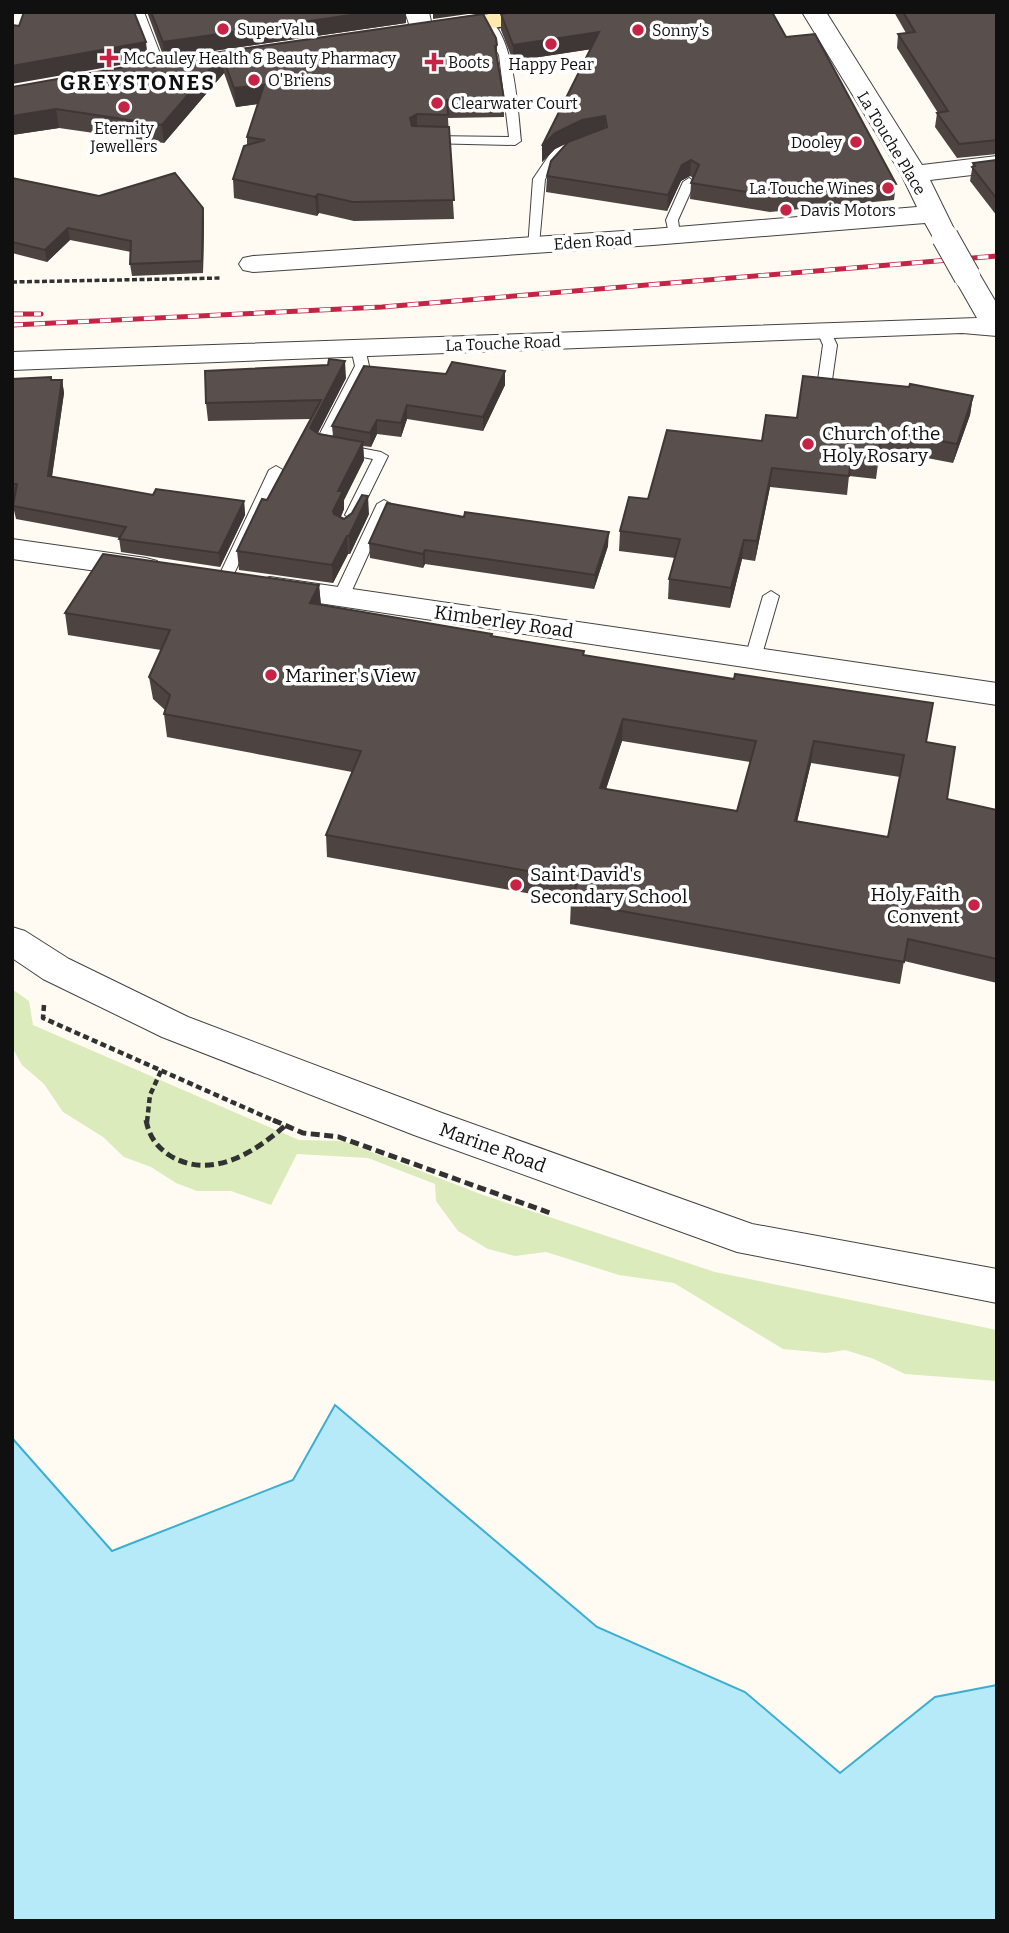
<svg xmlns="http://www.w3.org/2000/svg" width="1009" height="1933" font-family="Bitter,serif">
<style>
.green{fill:#dcebbb}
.water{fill:#b6eaf8;stroke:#3baed1;stroke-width:2}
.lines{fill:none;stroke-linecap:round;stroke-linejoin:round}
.service-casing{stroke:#434343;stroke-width:2}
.minor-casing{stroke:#434343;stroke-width:2}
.secondary-casing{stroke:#323232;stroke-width:3}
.path-far2{stroke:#323232;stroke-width:3.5;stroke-dasharray:5 2.5;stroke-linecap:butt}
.path-far1{stroke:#323232;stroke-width:4.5;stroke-dasharray:6 3.5;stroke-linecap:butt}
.path{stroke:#323232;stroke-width:5;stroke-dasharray:9 4.5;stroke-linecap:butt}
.service{fill:#fff;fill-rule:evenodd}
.minor{fill:#fff;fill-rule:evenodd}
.secondary{fill:#ffe9ae;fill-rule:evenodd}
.rail-casing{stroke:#c62345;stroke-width:5}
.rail{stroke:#fff;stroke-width:3.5;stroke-dasharray:11;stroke-linecap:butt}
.minor-bridge-casing{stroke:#434343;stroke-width:28;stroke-linecap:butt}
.minor-bridge{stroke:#fff;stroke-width:26}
.wall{fill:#4d4441;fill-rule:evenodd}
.shaded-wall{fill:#3e3735}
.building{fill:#594f4c;stroke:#3e3735;stroke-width:2;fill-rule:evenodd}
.poi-dot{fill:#c62345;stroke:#fff;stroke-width:2.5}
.labels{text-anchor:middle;stroke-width:7;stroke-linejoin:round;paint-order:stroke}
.far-poi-label{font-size:16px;fill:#101010;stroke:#fff;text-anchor:start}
.far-street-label{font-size:16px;fill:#101010;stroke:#fff}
.poi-label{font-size:19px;fill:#101010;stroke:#fff;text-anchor:start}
.street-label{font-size:19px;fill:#101010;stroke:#fff}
.far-district-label{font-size:21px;font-weight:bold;letter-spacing:2px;fill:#101010;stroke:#fff}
</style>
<rect width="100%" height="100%" fill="#fffbf3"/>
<path class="green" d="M12,989l17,12 4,24 266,115 44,1 140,54 232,77 282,58v51l-92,-7 -31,-15 -29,-9 -19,3 -43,-4 -109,-66 -55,-8 -73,-23 -31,4 -27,-7 -30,-18 -22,-30 -1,-17 -67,-26 -71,-4 -26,51 -40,-14h-34l-21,-8 -25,-16 -27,-10 -21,-20 -40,-25 -19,-28 -22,-19 -10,-18z"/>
<path class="water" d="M335,1405l262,222 148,65 95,81 95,-76 62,-12v236h-985v-483l100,113 181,-71z"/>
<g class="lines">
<defs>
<path id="service" d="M132,12h12l22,57 -2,2 -10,-2z
M487,19c27,12 31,94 34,122l-6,4 -90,-2v-6l4,-1 80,1 -10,-82 -18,-33z
M583,137l4,1v6l-25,10 -17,25 -6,66 -1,3h-10l5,-69 21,-31z
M689,178l6,4 -17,38 2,15 -6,4 -4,-1 -4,-18 17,-38z
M824,327l5,1 8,17 -5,35 -7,4 -7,-4 5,-35 -6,-14z
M358,344l7,4 4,18 -40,76 52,10 7,4 -29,59 -7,4 -7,-4 28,-56 -52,-10 -7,-4 41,-79 -4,-18z
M276,466l7,4 -52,110 -2,3h-10l-2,-3 52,-110z
M384,500l7,4 -42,93 -8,5 -5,-2 -3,-3 44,-93z
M771,591l8,5 -18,62 -3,4h-10l-3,-4 18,-62z"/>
<path id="minor" d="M405,12h24l4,19 -4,5h-16z
M802,12h24l96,153 75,-9v16l-67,8 26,53 -4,6 -9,2 -9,-2 -9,-16 -272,22 -400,27 -10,-2 -4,-6 4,-6 10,-2 400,-27 264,-22 -16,-33z
M967,268l10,2 20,34v32l-35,-3 -950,37v-18l965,-34 -24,-42 4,-6z
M12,539l134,19 11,3 5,7 -5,7 -11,3 -134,-19z
M270,577l727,106v22l-738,-111 -5,-7 5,-7z
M12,927l13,4 44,28 119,58 254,96 310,111 245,45v34l-260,-51 -323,-117 -252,-98 -119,-58 -31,-21z"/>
<path id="secondary" d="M502,12h66l-3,5 -9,2 -120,17 -9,-2 -3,-5 3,-5 9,-2z"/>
</defs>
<use href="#service" class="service-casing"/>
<use href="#minor" class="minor-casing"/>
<use href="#secondary" class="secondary-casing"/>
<path class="path-far2" d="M12,282l209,-4"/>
<path class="path-far1" d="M44,1005l-1,13 234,104
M147,1122l3,-27 11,-24"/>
<path class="path" d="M146,1120c3,16 10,26 23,35 41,26 85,-2 117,-30
M273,1120l30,13 36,4 211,76"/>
<use href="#service" class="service"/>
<use href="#minor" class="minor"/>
<use href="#secondary" class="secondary"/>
<defs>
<path id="rail" d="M12,314h29
M12,325l370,-18 615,-51"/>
</defs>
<use href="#rail" class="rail-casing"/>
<use href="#rail" class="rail"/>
<defs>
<path id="minor-bridge" d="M945,237l22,39"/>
</defs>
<use href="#minor-bridge" class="minor-bridge-casing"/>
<use href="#minor-bridge" class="minor-bridge"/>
</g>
<path class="wall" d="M147,12h259v11l-242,35z
M894,12h103v142l-40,4 -22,-31 2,-14h1l-41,-65 1,-14 8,-1z
M483,14l14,31v15l7,39v18l-56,1 6,101 -100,2 -35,-8 -2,3 -83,-18 -1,-19 14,-34v-8l11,-33 -22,3 -12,-34 -60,70 -105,-15 -47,7v-48z
M501,14l285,23 110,147 -2,16 -124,12 -80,-13 1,-16 2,-5 -3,-2 -9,5 -14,30 -121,-19 1,-16 20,-33 -12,6 -13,13v-16l49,-97 -78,12 -12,-31z
M997,160v56l-27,-35 3,-18z
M12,178l87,18 104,12 1,12 -1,53 -71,3 -2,-12 1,-12 -61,-12 -23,22 -35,-9z
M364,366l141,19 -22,46 -76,-12 -6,18 -24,-3 -6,13 -8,-1 1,14 -20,40v9l-3,8 3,2 25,-5 -19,40h-2l-15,29 -94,-13 -2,-19 30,-51 44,-81 -103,2 -2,-18 140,-25 -28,55 15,3 -1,-10z
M12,379l50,1 2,13 -12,84 101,18 91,6 1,14 -25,52 -99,-15 -2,-14 -103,-19 -3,-13 2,-9 -3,1z
M973,396l-3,19 -17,48 -73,-14 -4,30 -27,-3 -2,19 -77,-8 -15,74 -13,-2 -12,49 -62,-9 1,-20 6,-21 -56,-7 1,-20 28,-32 114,-58z
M369,543l239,3 -14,43 -169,-25 -2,4 -53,-10z
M319,585l2,20 171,29v2l92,19 342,87 21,57 50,11v173l-93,-22 -4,23 -330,-60 1,-23 -244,-44 -1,-22 26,-63 -185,-35 -3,-23 1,-4 -12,-11 -4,-22 12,-27 -93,-15 -3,-22zM622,741l128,21 -13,49 -131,-22zM811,763l89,14 -12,60 -91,-16z"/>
<path class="shaded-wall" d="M372,12h34v11l-242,35 -1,-16z
M433,12h49l-49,7z
M599,32v16l-86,13v-16z
M146,42l2,18 -136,24v-18z
M222,55l2,18 -60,70 -2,-18z
M264,85l1,18 -29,4 -2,-19z
M56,109l3,19 -47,7v-19z
M417,114v18l-7,4v-18z
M605,116v16l-23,4 -27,13 -13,13v-16l13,-13 27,-13z
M691,160l-1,16 -9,5 -14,30 1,-16 14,-30z
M318,194l1,19 -2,3 -2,-19z
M203,208l1,12 -1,53 -1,-12z
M68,228l2,12 -23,22 -2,-12z
M345,361l1,17 -35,68 -1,-18z
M505,371v14l-22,46v-14z
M62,380l2,13 -14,96 -2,-13z
M973,396l-3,19 -17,48 4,-19z
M407,405v14l-6,18v-14z
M377,420v14l-6,13 -1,-14z
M363,442l1,18 -20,40v9l-9,20 -2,-18 5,-20z
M772,468l-2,19 -15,74 2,-20z
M368,496l1,18 -19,40 -1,-18z
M244,501l1,14 -25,52 -1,-14z
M609,532l-1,14 -14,43 1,-14z
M347,536l1,18 -15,29 -1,-18z
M744,540l-2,19 -12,49 1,-20z
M425,550v14l-2,4v-14z
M319,585l2,22 -11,-4z
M623,719l-1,22 -23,69 1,-22z
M814,741l-3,22 -19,80 3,-22z"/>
<path class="building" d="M24,12h110l12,30 -134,24v-41l7,1z
M151,12h221l-209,30z
M513,12h259l14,25 29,-3 81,150 -124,12 -81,-13 8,-18 -8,-5 -9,5 -14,30 -121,-19 4,-15 17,-19 39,-15 -2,-11 -23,4 -27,13 -13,13 57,-114 -86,13 -12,-31z
M903,12h94v128l-38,4 -22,-31 11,-2 -50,-77 17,-2z
M483,14l13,24 1,7 -2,1 9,53 -57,1 1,15 -31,-1 -7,4 2,8 37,1 5,73 -101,2 -35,-8 -3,3 -82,-18 11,-33 21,-6 -18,-3 17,-52 -30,3 -12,-33 -60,70 -106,-16 -44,7v-29l146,-26z
M997,160v39l-25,-32 3,-1 -2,-3z
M175,173l28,35 -1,53 -72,3 1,-23 -63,-13 -23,22 -33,-8v-64l87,18z
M329,359l16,2 -35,67 9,6 44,8 -25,49h5l-10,20 1,3 10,5 8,-6 10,-18 6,1 -19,40h-2l-15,29 -95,-14 25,-52 5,1 54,-100 -115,3 -1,-32 123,-6z
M452,362l53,9 -22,46 -76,-12 -6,18 -24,-3 -7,13 -38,-7 32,-60 82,8z
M803,376l106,11 1,-3 63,12 -16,48 -75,-14 -4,29 -27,-2 -2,19 -77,-8 -15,73 -13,-1 -13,48 -62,-9 11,-40 -60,-8 9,-34 19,2 19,-69 95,11 4,-26 31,3z
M51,377v3h11l-14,96 105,19 3,-6 88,12 -25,52 -100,-14 7,-12 -113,-21 4,-22h-5v-105z
M387,503l77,14 1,-5 144,20 -14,43 -170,-25 -2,4 -54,-11z
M103,554l216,31 -9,18 182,31 -1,2 93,15 -1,4 151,24 1,-5 198,29 -7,39 29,5 -8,52 50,11v149l-89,-20 -4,23 -333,-60 7,-22 -252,-45 35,-84 -197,-37 6,-19 -21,-18 21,-47 -105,-17zM623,719l133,22 -19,70 -137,-23zM814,741l90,14 -16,82 -93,-16z"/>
<g class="poi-dot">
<circle cx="223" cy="29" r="7"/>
<circle cx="638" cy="30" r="7"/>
<circle cx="551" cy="44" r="7"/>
<path d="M105.5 47.5h7v7h7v7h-7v7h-7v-7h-7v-7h7z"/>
<path d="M430.5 51.5h7v7h7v7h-7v7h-7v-7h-7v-7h7z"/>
<circle cx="254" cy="80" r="7"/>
<circle cx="437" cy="103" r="7"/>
<circle cx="124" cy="107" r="7"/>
<circle cx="856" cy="142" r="7"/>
<circle cx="888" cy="188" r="7"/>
<circle cx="786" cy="210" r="7"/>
<circle cx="808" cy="444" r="7"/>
<circle cx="271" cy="675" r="7"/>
<circle cx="516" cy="885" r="7"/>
<circle cx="974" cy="905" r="7"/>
</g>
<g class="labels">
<g class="far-poi-label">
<text x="237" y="35">SuperValu</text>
<text x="652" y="36">Sonny's</text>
<text x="123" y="64">McCauley Health &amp; Beauty Pharmacy</text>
<text x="448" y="68">Boots</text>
<text x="551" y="70" text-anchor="middle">Happy Pear</text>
<text x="268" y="86">O'Briens</text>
<text x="451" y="109">Clearwater Court</text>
<text x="124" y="134" text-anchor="middle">Eternity<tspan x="124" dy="18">Jewellers</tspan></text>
<text x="842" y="148" text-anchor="end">Dooley</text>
<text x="874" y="194" text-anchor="end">La Touche Wines</text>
<text x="800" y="216">Davis Motors</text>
</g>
<g class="far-street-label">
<text transform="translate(892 143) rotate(59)" y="6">La Touche Place</text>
<text transform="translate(593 241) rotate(-4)" y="6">Eden Road</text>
<text transform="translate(503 343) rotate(-2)" y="6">La Touche Road</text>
</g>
<g class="poi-label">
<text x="822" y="440">Church of the<tspan x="822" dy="22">Holy Rosary</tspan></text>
<text x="285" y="682">Mariner's View</text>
<text x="530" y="881">Saint David's<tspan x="530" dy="22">Secondary School</tspan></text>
<text x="960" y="901" text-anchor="end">Holy Faith<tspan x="960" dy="22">Convent</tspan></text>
</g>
<g class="street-label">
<text transform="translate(504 621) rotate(8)" y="7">Kimberley Road</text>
<text transform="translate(493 1147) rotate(20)" y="7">Marine Road</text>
</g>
<g class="far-district-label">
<text x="138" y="90">GREYSTONES</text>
</g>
</g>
<rect width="1009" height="1933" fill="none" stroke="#101010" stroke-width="28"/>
</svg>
